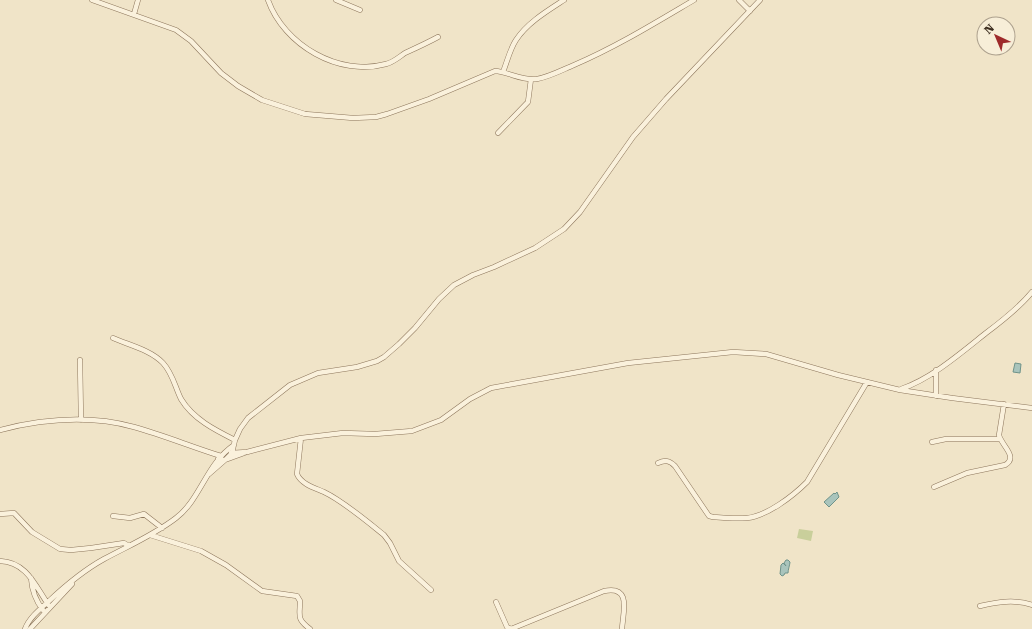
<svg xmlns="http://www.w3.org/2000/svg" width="1032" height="629" font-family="'Roboto Serif',serif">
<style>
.green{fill:#c9cf9b}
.water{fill:#a9c4bc;stroke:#6f938a}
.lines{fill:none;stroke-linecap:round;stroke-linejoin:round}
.minor-casing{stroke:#8d765c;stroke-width:5.5}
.minor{stroke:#faf1dc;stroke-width:4.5}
</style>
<rect width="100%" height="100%" fill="#f0e4c8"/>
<path class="green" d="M799,529l14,2 -2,10 -14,-3z"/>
<path class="water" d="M1015,363l6,1 -1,9 -7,-1z
M837,492l2,5 -10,10 -5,-5 10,-9 1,1z
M786,560h2l2,2c0,2 -2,8 -2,11h-3l-1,2 -2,1 -2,-2 1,-9 2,-2 3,3 -2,-3z"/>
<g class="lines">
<defs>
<path id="minor" d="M92,0l84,30 15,11 30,32 17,13 24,14 43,14 48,4 23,-1 11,-3 42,-15 66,-28c14,1 27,10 42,8 12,-2 25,-9 37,-14 42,-18 81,-42 120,-65
M268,0c16,45 71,77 118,64 8,-2 13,-7 19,-11 11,-5 22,-10 33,-16
M336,0l24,10
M739,0l11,11
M134,14l4,-14
M503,72c4,-10 7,-23 13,-32 11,-17 31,-29 48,-40
M498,133l30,-31 3,-23
M113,338c16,7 38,12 50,25 10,11 12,24 18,36 12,20 34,31 54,41
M80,360l1,60
M936,370v26
M901,389c30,-10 60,-36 85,-56 16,-12 33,-25 46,-41
M0,430c43,-11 90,-15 134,-3 29,8 58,20 87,29
M301,438l-4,36c4,10 18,14 27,18 19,9 44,30 60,43l6,8 9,18 32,29
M932,442l14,-3h54
M231,453l16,-1
M218,459l7,1 22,-8 54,-14 42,-5 32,1 37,-3 29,-11 29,-21 21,-11 137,-25 105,-11 33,2 72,21 62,15 52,8 80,10
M658,463c7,-3 11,-3 17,3l34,50 4,1c11,1 23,2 34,1 20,-2 46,-22 60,-36l60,-100
M209,474l16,-14 7,-7 3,-13 5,-11 8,-11 42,-33 28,-12 39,-6 20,-6 7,-4 15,-13 16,-16 24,-29 15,-14 19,-10 21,-8 41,-19 29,-19 16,-17 53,-75 33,-38 94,-99
M934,487l33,-14 38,-8c14,-8 -4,-20 -6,-30l5,-31
M0,514l14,-1 18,19 28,17 11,1 20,-2 33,-5 5,3
M113,516l17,2 14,-4 18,14
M150,535l51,16 25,14 36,26 35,5 3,5c0,15 -4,17 10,28
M0,561c28,1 36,27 50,46
M31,578c1,13 4,22 12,32
M496,602l11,25 4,2 93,-38c28,-6 19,21 18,38
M980,606c17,-4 35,-7 52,-1
M25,629c4,-11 15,-20 24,-28 16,-15 35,-31 55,-42 24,-13 50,-24 72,-41 25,-19 30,-54 58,-73
M30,629l42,-45"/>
</defs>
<use href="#minor" class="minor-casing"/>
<use href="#minor" class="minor"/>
</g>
<g transform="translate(996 36) rotate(316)"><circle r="19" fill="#f7eed8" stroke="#ada18e"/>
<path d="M0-3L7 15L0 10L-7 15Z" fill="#9e2a2b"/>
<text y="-6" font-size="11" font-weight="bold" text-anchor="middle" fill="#3d2e20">N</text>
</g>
</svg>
